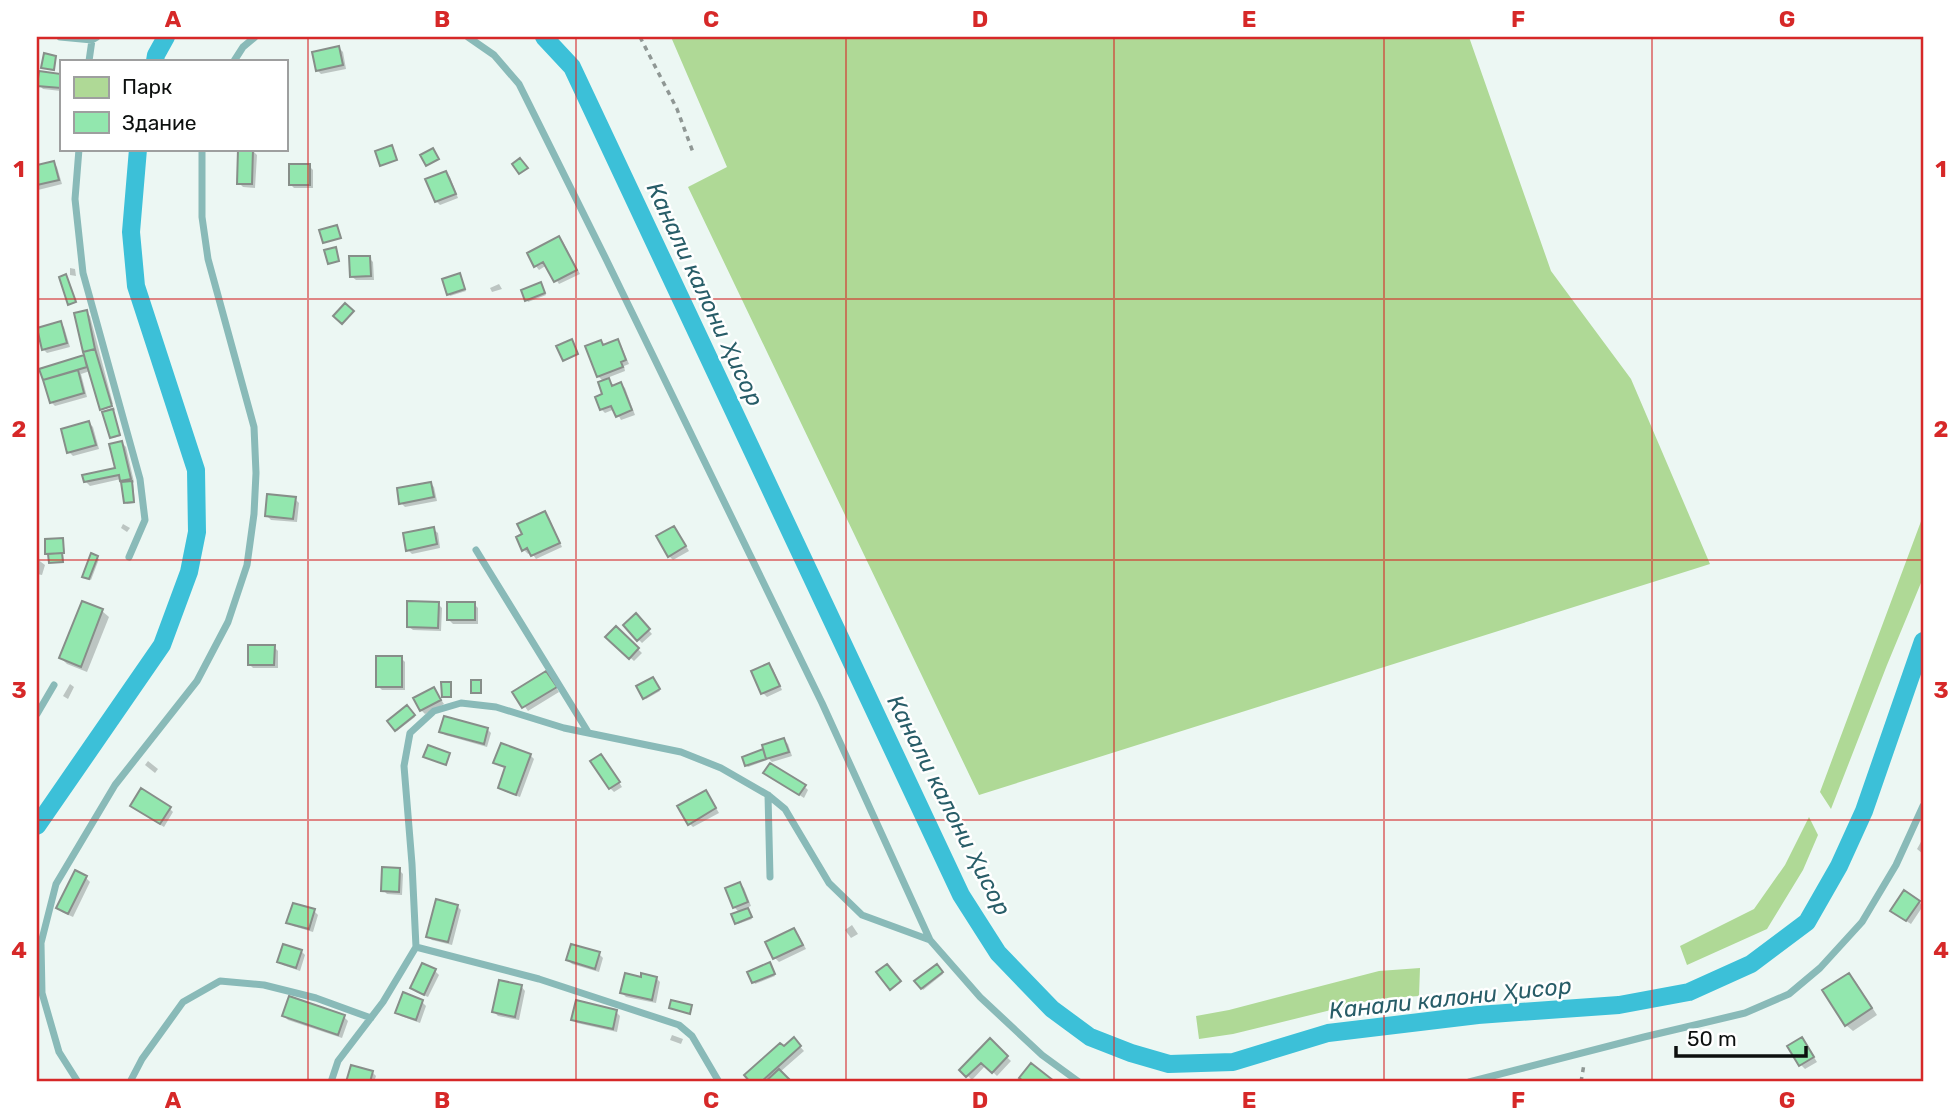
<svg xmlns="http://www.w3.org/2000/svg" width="1960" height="1119" font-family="Rubik,sans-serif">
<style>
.green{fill:#afd996}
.shadow{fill:#0003}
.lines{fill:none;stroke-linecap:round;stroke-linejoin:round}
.canal{stroke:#3cc0d8;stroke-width:18}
.building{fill:#92e7ae;stroke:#878e89;stroke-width:2}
.path{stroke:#8f9794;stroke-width:3.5;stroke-dasharray:5 5;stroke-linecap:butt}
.lane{stroke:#89bab8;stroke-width:7}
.grid{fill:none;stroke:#d62828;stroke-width:2;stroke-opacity:0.55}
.labels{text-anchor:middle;stroke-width:5;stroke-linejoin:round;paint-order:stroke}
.water-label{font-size:23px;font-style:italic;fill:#285d68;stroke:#fff}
.neatline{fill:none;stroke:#d62828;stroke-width:2.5}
.grid-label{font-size:23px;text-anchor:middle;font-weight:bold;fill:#d62828}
</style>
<rect width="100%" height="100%" fill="#ecf7f3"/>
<path class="green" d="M671,37h798l82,234 80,108 79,185 -731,231 -291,-608 39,-20z
M1923,516v62l-36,87 -56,144 -11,-17z
M1809,817l9,18 -15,35 -36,59 -80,36 -7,-19 74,-37 31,-44z
M1420,968l-1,28 -43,3 -143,35 -34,5 -3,-23 33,-6 150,-39z"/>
<path class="shadow" d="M339,48l4,4 3,17 -25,5 -4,-4z
M41,73l20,3v15l-18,-2 -4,-4z
M253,151l4,4 -2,33 -12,-1 -4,-4z
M53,163l4,4 5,17 -24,6 -1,-23z
M309,166l4,4v18h-19l-4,-4z
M446,173l4,4 8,21 -18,7 -4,-4z
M559,238l4,4 17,32 -21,10 -12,-19 -8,5 -4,-5z
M369,258l4,4 1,18h-18l-5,-4z
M70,268l5,1 1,7 -6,-1z
M461,277l5,14 -16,5 -1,-2z
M499,284l3,5 -10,3 -2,-4z
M542,285l4,10 -18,7 -1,-2z
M86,312l4,4 23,88 -12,4 -11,-37 -9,3 6,23 -32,9 -4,-4 -10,-32 45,-13z
M60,323l4,4 6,20 -23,6 -4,-4z
M617,341l4,4 8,19 -5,2 1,5 -18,7 7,9 7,-3 4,4 10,27 -14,5 -6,-11 -10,4 -4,-4 4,-14 -1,-13 -6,-6 3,-34 3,4z
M37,360l1,1 1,16h-2z
M114,407l1,3 -2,1 8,25 -8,2 -10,-27z
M89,423l4,4 6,22 -26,7 -4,-4z
M122,443l4,4 8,35 -1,1 2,20 -8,1 -2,-2v-18l-4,-5 -31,7 -4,-4 31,-13z
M430,483l4,4 3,14 -32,6 -4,-4z
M295,499l4,4 -2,19 -26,-2 -4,-4z
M545,514l4,4 13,29 -26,12 -5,-7 -3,2 -4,-4z
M123,524l7,4 -3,4 -6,-4z
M433,529l5,4 2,15 -28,6 -4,-4z
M678,532l11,19 -16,9 -4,-4z
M63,540l2,14h-2l1,9h-12l-5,-10z
M97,558l2,1 -8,21 -6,-2z
M37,559l8,6 -3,10 -5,-1z
M83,603l19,8 7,6 -22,55 -20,-8 -6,-6z
M438,604l4,4 -1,23 -28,-1 -5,-4z
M474,604l4,4v16h-25l-4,-4z
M636,616l16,18 -10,9 -17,-17z
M616,628l26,25 -8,8 -26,-24z
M274,647l4,4v17h-25l-4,-4z
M401,658l4,4v28h-23l-4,-4z
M769,665l4,4 9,21 -15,7 -4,-4z
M550,677l9,15 -31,19 -13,-18z
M654,680l6,11 -14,8 -2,-2z
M70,684l4,3 -6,12 -5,-3z
M434,689l10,15 -19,10 -4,-4z
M407,707l8,10 -18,14 -8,-10z
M487,729l4,4 -4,14 -42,-12 -4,-4z
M784,740l4,4 4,12 -20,6 -7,-7 2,5 -19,7 -2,-2 16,-14 5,5z
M530,755l4,4 -14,38 -16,-6 -4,-4 6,-18 -10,-6z
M605,760l17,27 -8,5 -4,-4z
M148,761l10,8 -3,4 -10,-8z
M766,773l38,13 4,4 -4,8z
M709,796l10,17 -26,14 -4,-4z
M169,808l4,4 -9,15 -28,-17z
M1922,840l1,1v13l-6,-5z
M399,870l4,4 -1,21 -15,-1 -4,-4z
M86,878l4,4 -17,35 -11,-5 -4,-4z
M740,884l4,4 7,18 -5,2 6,11 -14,5 -1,-1 3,-10 -6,-6z
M1919,902l4,4 -12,18 -14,-9z
M457,906l4,4 -9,35 -20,-5 -4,-4z
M314,911l4,4 -5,17 -20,-6 -5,-4z
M852,925l6,9 -7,4 -6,-8z
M794,930l4,4 8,15 -27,13 -4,-4 -8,-15z
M301,951l4,4 -5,16 -17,-6 -4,-4z
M599,954l4,4 -4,14 -27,-8 -4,-4z
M771,966l4,10 -20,8 -5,-11z
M937,966l6,8 -20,16 -6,-8z
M435,971l4,4 -11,22 -12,-5 -4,-4z
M1849,975l6,6 22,34 -24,16 -7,-6z
M656,978l4,4 -4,21 -30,-6 -4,-4 20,-14z
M521,986l4,5 -6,29 -21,-4 -4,-4z
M404,995l18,7 4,4 -6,17 -19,-7 -4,-4z
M616,1012l4,4 -3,16 -40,-9 -4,-4z
M284,1016l60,1 4,4 -6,17 -54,-18z
M672,1035l11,4 -2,5 -11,-4z
M794,1040l10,11 -24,21 10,10h-37l-6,-7z
M990,1041l21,20 -14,15 -11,-11 -14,15 -10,-10z
M1805,1043l12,19 -12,7 -4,-4z
M352,1067l20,5 4,4 -2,6h-26z"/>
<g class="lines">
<path class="canal" d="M544,37l28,30 389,828 37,58 54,56 38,28 41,16 38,11 64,-2 95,-29 150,-18 141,-10 70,-13 62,-28 56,-42 32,-56 25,-55 59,-170
M155,61l1,-6 10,-18
M37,826l125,-181 27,-73 8,-40 -1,-62 -60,-184 -5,-54 7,-83"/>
</g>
<path class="building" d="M339,46l4,19 -27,6 -4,-19z
M44,53l12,3 -2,14 -13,-2z
M39,71l22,3v14l-24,-2z
M392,145l5,15 -17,6 -5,-15z
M433,148l6,11 -13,7 -6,-11z
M238,149h15l-1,35h-15z
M520,158l8,10 -9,6 -7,-10z
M54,161l5,19 -22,5v-20z
M289,164h21v21h-21z
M446,171l10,23 -21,8 -10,-23z
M337,225l4,13 -18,5 -4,-13z
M559,236l18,34 -23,12 -11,-20 -9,5 -7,-14z
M336,247l3,14 -11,3 -4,-14z
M349,256h21l1,20 -21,1z
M460,273l5,16 -18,6 -5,-16z
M66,274l10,28 -8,3 -9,-28z
M541,282l4,11 -20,8 -4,-11z
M345,303l9,8 -12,13 -9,-8z
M87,310l8,39 -12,3 -9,-39z
M61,321l6,22 -25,7 -5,-22z
M572,339l6,15 -15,7 -7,-15z
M618,339l8,21 -5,2 2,5 -26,10 -12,-31 16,-6 2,5z
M95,349l17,57 -12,4 -17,-58z
M84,355l3,12 -44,13 -4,-11z
M78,370l6,23 -34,10 -7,-23z
M609,378l3,8 9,-4 11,28 -16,7 -5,-11 -11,4 -5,-13 7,-3 -4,-12z
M113,409l7,26 -10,3 -8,-26z
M89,421l7,24 -29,8 -6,-24z
M122,441l9,38 -11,2 -1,-6 -35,7 -2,-7 33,-7 -6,-24z
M132,481l2,21 -10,1 -3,-21z
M431,482l3,15 -35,7 -2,-16z
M267,494l29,3 -3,22 -28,-3z
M545,511l15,32 -29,13 -4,-8 -5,3 -6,-14 6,-3 -5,-10z
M674,526l12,20 -18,11 -12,-21z
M434,527l3,17 -31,7 -3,-18z
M63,538l1,15 -19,1v-15z
M62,553l1,9 -14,1 -1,-9z
M91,553l7,3 -9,23 -7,-2z
M82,601l21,8 -22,58 -22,-9z
M407,601l32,1 -1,26 -31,-1z
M447,602h28v18h-28z
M636,613l14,16 -13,12 -14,-16z
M616,626l23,22 -10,11 -24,-22z
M248,645h27l-1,20h-26z
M376,656h26v31h-26z
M769,663l11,23 -19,8 -10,-23z
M546,671l11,16 -35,21 -10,-16z
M653,677l7,12 -17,10 -7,-13z
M471,680h10v13h-10z
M441,682h10v15h-9z
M434,687l7,13 -21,11 -7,-13z
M407,705l8,10 -20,16 -8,-10z
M444,716l44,12 -4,16 -45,-12z
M784,738l5,14 -23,7 -4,-14z
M501,743l30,11 -15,41 -18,-7 7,-21 -12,-4z
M428,745l22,8 -4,12 -23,-8z
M763,749l3,10 -21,7 -3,-9z
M601,754l19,28 -11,7 -19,-28z
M770,763l36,22 -7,10 -36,-22z
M141,788l30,19 -11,17 -30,-18z
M706,790l10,18 -28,17 -11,-19z
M382,867l18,1 -1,24 -18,-1z
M75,870l12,6 -19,38 -12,-6z
M740,882l8,20 -15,6 -8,-20z
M1904,890l16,11 -14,20 -16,-10z
M436,899l22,6 -10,37 -22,-5z
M293,903l22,6 -6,20 -23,-6z
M748,908l4,9 -17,7 -4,-10z
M794,928l9,17 -30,14 -8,-17z
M283,944l19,6 -6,18 -19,-6z
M571,944l29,8 -5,17 -29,-9z
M770,962l5,12 -23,9 -5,-11z
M422,963l14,6 -12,26 -14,-7z
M887,964l14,17 -11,9 -14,-18z
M937,964l6,8 -22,17 -7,-8z
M625,973l16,4v-4l16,4 -5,23 -32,-7z
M1849,973l23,35 -27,18 -23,-36z
M499,980l23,5 -7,32 -23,-5z
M403,992l20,8 -7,20 -21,-7z
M289,996l56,19 -7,20 -56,-19z
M576,1000l41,10 -4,19 -42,-9z
M671,1000l21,5 -2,9 -21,-6z
M794,1037l7,9 -40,36h-11l-6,-7 36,-32 4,3z
M1802,1037l12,20 -15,9 -12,-20z
M990,1038l18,18 -16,17 -11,-10 -15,14 -7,-7z
M1031,1063l23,18 -1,1h-28l-6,-4z
M351,1065l22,6 -3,11h-24z
M779,1069l13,13h-27z"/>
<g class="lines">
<path class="path" d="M640,37l37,72 17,46
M1581,1082l3,-18"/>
<path class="lane" d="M60,37l32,3 5,-3
M468,37l26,18 25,29 86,173 217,446 108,237 50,57 62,58 37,27
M89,61l3,-21
M234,61l9,-14 12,-10
M79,149l-4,50 8,74 57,206 5,41 -16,37
M476,550l112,182
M37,714l17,-29
M768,795l2,82
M416,947l-4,-83 -8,-98 6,-33 24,-22 27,-8 35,4 68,21 117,24 40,16 47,27 17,14 44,74 33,32 68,25
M78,1082l-19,-30 -17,-59 -1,-50 15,-59 59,-99 82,-104 31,-59 19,-57 7,-51 2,-41 -2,-46 -46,-168 -6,-42v-68
M130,1082l12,-23 41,-57 37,-21 44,4 52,13 55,20
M331,1082l7,-21 45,-59 33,-55 123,32 140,46 13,11 27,46
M1469,1082l175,-45 101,-24 44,-19 31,-26 42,-46 34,-57 27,-59"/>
</g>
<path class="grid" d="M308,37v1045M576,37v1045M846,37v1045M1114,37v1045M1384,37v1045M1652,37v1045M37,299h1886M37,560h1886M37,820h1886"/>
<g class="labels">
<g class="water-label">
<text transform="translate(705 294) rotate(65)" y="8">Канали калони Ҳисор</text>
<text transform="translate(949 805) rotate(63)" y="8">Канали калони Ҳисор</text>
<text transform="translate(1450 998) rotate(-6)" y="8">Канали калони Ҳисор</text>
</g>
</g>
<rect width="1960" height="1119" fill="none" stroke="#ffffff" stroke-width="77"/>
<rect x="60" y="60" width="228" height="91" fill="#ffffff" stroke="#9e9f9f" stroke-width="2"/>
<rect x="74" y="77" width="35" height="21" fill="#afd996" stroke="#9e9f9f" stroke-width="2"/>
<text x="122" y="94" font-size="21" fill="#0d100f">Парк</text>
<rect x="74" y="112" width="35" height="21" fill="#92e7ae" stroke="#9e9f9f" stroke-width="2"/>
<text x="122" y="130" font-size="21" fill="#0d100f">Здание</text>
<path d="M1676 1046v10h130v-10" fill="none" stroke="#0d100f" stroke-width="3.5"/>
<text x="1687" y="1046" font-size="21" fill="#0d100f" stroke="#ffffff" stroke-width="5" paint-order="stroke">50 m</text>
<rect x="38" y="38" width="1884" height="1042" class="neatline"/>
<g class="grid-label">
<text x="173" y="27">A</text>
<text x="442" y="27">B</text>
<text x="711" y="27">C</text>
<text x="980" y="27">D</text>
<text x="1249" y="27">E</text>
<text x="1518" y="27">F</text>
<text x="1787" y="27">G</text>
<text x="19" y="177">1</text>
<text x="1941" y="177">1</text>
<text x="19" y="437">2</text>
<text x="1941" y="437">2</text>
<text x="19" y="698">3</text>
<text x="1941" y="698">3</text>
<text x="19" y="958">4</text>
<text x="1941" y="958">4</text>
<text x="173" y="1108">A</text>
<text x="442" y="1108">B</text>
<text x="711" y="1108">C</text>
<text x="980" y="1108">D</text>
<text x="1249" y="1108">E</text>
<text x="1518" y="1108">F</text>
<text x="1787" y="1108">G</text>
</g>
</svg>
